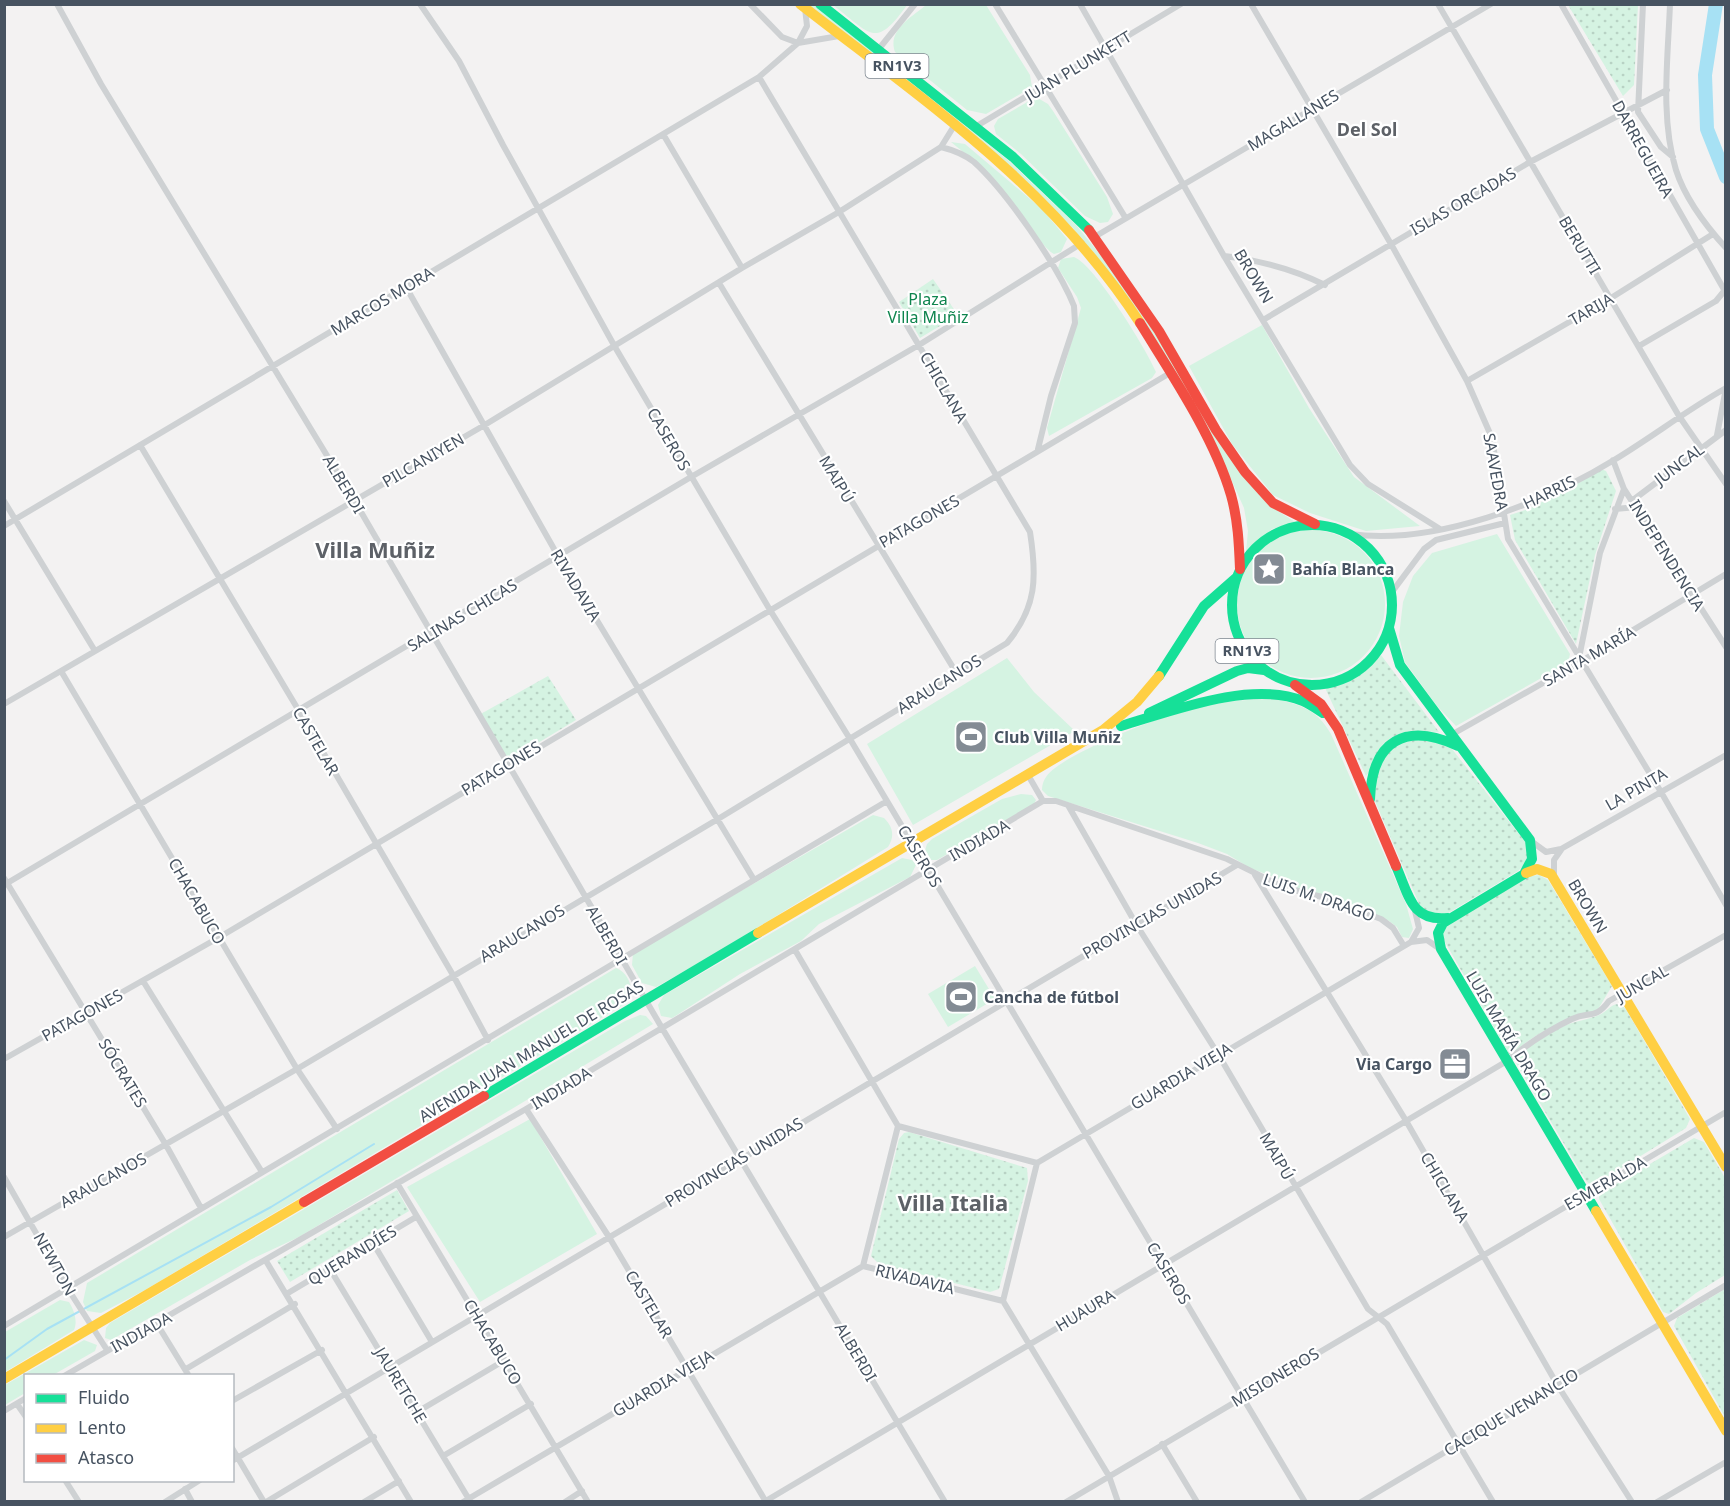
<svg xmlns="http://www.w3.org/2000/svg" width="1730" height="1506" font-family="'Noto Sans',sans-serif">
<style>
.grass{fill:#d5f3e2}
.park{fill:url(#park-dots)}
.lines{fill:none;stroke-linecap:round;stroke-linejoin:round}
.stream{stroke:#a7e1f4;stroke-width:2}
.river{stroke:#a7e1f4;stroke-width:14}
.street{stroke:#ced1d3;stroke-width:6}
.fast{stroke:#16e098;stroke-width:10}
.slow{stroke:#ffcf43;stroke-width:10}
.jam{stroke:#f24e42;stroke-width:10}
.labels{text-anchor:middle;stroke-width:4.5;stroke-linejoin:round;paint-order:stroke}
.shield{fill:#fff;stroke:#7e8790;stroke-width:1.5}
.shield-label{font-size:15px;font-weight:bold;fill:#475361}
.street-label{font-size:16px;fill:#475361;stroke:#fff}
.park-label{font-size:16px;fill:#0e854e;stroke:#fff}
.poi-label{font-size:16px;font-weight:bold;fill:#475361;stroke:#fff;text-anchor:start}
.neighbourhood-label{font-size:18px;font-weight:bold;fill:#5d6167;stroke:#fff}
.district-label{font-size:22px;font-weight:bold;fill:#5d6167;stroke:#fff}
</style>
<defs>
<pattern id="park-dots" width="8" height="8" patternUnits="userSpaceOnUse" patternTransform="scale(1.5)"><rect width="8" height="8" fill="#d5f3e2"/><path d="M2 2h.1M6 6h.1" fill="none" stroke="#b8d2c4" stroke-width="1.8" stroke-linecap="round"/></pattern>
</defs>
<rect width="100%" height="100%" fill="#f3f2f2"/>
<path class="grass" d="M806,5h8l195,156 67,64 43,53 49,76 110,157 17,11 -23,7 -26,23 2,-21 -4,-23 -27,-60 -144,-220z
M833,5h74c-32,45 -36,29 -74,0z
M926,5h60l44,70 2,12 -46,27 -19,-4 -72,-58c-8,-22 17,-35 31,-47z
M1036,97l12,7 5,7 54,86 6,17 -5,8 -8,1 -15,-7 -64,-62 -25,-20 -2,-8 4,-7z
M951,142l14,2 77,65 25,30 -6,13 -7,2c-12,-6 -41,-52 -52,-65 -17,-20 -33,-32 -51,-47z
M1074,257c20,7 73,93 82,115l-4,6 -103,58 -2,-8 34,-120 -4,-11 -19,-29 3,-9z
M1262,325l47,83 45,69 66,49 -54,5 -56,-18 -37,-18 -41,-51 -43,-78z
M1237 604a74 74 0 1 1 148 0a74 74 0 1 1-148 0Z
M1497,534l73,120 -2,9 -112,63 -19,-20 -32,-44 -6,-26 4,-34 10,-26 19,-23z
M1007,658l27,34 41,39 -162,94 -46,-81z
M1276,699c26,6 41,11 55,35l75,170 7,25 -4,9 -7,-1 -5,-10 -8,-6 -91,-31 -3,-5 -45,-17 -23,-14 -29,-11 -150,-47 -6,-6c0,-10 6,-17 13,-22 28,-21 101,-50 135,-59 28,-7 57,-10 86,-10z
M1021,794l11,1 4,5 -2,4 -97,56h-8l-6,-3 4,-13 5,-5 70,-40z
M873,815l11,3c9,9 11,18 4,29l-180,111 -52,29 -14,-4 -10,-18 1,-12z
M902,858l10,2 4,5 -6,12 -91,47 -18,17 -61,33 -63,41 -5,3 -11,-2 -3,-11 6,-10z
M975,966l20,33 -47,28 -20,-33z
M616,968c12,4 18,20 14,32l-5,4 -480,286 -44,23 -14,-2 -4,-9 4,-19z
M640,1015l6,1 7,8 -354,213 -49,23 -139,80 -6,-2 1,-10 4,-5 515,-302z
M530,1119l67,115 -117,68 -73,-115z
M60,1300l9,2c5,8 9,19 5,28l-69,42v-40z
M84,1340l13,5 -2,6 -42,24 -27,1 -1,17 -20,12v-20z"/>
<path class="park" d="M1568,5h70l-4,80 -11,11z
M933,279l25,36 -38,23 -21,-36z
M1601,469l5,2 10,20 -21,64 -19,89 -61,-104 -5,-25 21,-7z
M1381,655l58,77 -32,-1 -41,45 -40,-86 1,-3 34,-13z
M548,676l28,44 -68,41 -29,-46z
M1426,737l26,12 74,94c2,12 2,20 -8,28l-73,44 -17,-2 -8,-7 -46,-107c-2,-21 3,-45 23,-56 8,-4 21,-4 29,-6z
M1539,875l9,5 64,106 -15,25c-26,6 -70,24 -86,46l-69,-120 2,-10 86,-51z
M1619,1004l6,4 65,111 -4,9 -89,55 -7,1 -4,-3 -71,-120c6,-13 43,-34 57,-38 9,-3 18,-4 27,-8 8,-3 11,-11 20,-11z
M909,1132l118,36 1,13 -29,108 -9,3 -111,-28 -8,-8 28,-117 5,-6z
M1694,1138l10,4 21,36v97l-29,18 -27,21 -6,-2 -64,-113v-5z
M397,1190l12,21 -119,71 -13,-21z
M1725,1289v128l-51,-91 3,-8z"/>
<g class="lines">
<path class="stream" d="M4,1360l43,-31 224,-122 103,-63"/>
<path class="river" d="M1716,4l-11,71 2,54 19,48"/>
<path class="street" d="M57,4l44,80 253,416 308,528 283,474
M420,4l39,57 44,84 112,202 155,263 80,129 455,763
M750,4l32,33 16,6 9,-17 -2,-18
M995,4l130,213
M1080,4l144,252 126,209 18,19 72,45
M1251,4l140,240 76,137 25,57 16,101 153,253 65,113
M1438,4l241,412 47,68
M1561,4l165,289
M1643,4l-5,108 23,35 12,10
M1670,4c-2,54 -10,114 6,166 9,28 30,56 50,78
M878,50l37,-46
M975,127l206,-123
M663,134l79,134
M941,147c12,3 23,7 33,15 32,29 84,104 100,144l1,17 -24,73 -13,53
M1096,236l395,-232
M1224,256c34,4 71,14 101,29
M719,283l238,391
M406,287l152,269 195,322
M1263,320l267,-158 137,-72
M1639,346l77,-45 9,-11
M1467,381l144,-83 102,-64
M1717,435l9,-47
M140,445l159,266 154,264 35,65
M1613,460l11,29 102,158
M1633,500l93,-70
M4,501l91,150
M1615,509l22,-2
M4,526l755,-449 39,-34 41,-7
M1350,534c84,12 194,-31 264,-74 38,-23 73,-50 112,-72
M1392,592l32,-43 12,-9 69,-17
M1579,658l21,-105 24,-64
M61,671l236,398 40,60
M4,704l479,-278 259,-158 97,-56 102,-65 13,-21
M1451,735l129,-73 146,-88
M1028,775l15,26
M1069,807l67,117 82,130 150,255 19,15 106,178
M1531,841l15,11 15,-3 165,-94
M1255,875l150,244 153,267 74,116
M1554,876v-16l7,-10
M4,878l162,267 35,63
M4,885l687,-408 228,-132 163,-102
M1411,942l8,-14 -4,-17
M795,950l103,176 -35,140
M143,981l119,191
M4,1059l214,-121 952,-565
M526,1109l83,128 157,265
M898,1126l139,37
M1037,1163l374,-221 16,-2 13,9
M4,1177l64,112 39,61
M397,1183l191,319
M4,1237l293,-168 421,-250 289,-176c30,-36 30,-66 23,-111l-271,-455
M373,1243l59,99
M266,1261l145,241
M863,1266l140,35 106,175 9,26
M330,1269l140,232
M288,1293l128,-76
M1003,1301l34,-138
M157,1324l32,52
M4,1326l883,-525
M186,1369l109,-65
M64,1376l462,-267 517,-308h13l171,58 56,28 39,10 59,22 12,9 11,18
M232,1401l90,-51
M17,1404l9,13
M4,1411l22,-13
M417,1412l88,-52
M1162,1444l35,58
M232,1448l32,54
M443,1456l88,-52
M232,1461l1005,-596
M65,1480l14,22
M185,1489l7,13
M165,1502l35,-22
M266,1502l108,-65
M364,1502l35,-21
M463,1502l400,-236
M565,1502l17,-11
M764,1502l743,-441c19,-16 42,-31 65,-42 17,-8 23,1 37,-18l117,-66
M1066,1502l660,-390
M1361,1502l365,-217
M1657,1502l69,-40"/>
<path class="fast" d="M820,4l193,153 76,73
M1232 605a80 80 0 1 1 160 0a80 80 0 1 1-160 0Z
M1389,628l11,37 130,175 2,19 -7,13
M1159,676l45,-70 33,-29
M1149,713l88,-42 11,-3 16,2
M1121,726c51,-15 130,-46 182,-25 7,3 14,8 20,12
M1370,799c2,-59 36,-77 88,-53
M1396,866c13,29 15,56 52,52
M1526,873l-83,50 -5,10 3,16 155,262
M484,1096l274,-163"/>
<path class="slow" d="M800,4c127,99 251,182 340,319
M1526,873l11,-4 14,5 175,293
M758,933l345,-203 34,-28 22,-26
M1596,1211l130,220
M4,1379l300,-177"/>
<path class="jam" d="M1089,230l70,101 57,99 29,42 28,31 42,21
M1140,323c32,52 74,114 91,172 7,25 8,49 9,74
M1295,685l26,19 17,25 58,137
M304,1202l180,-106"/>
</g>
<defs>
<symbol id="sight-square" viewBox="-11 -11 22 22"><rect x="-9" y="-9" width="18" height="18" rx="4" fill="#838b94" stroke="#fff"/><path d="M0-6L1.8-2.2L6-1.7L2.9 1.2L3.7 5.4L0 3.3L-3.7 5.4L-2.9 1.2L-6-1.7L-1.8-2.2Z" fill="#fff"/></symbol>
<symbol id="stadium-square" viewBox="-11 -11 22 22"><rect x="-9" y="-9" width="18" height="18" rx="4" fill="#838b94" stroke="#fff"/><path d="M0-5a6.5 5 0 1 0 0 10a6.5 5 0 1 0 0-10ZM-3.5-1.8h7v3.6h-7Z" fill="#fff"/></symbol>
<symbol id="office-square" viewBox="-11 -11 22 22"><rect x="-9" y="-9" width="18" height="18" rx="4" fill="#838b94" stroke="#fff"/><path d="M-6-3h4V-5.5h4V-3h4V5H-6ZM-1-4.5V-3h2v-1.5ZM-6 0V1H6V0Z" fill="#fff"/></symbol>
</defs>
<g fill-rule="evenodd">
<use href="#sight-square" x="1250" y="550" width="38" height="38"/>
<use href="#stadium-square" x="952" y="718" width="38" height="38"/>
<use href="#stadium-square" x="942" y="978" width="38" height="38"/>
<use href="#office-square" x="1436" y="1045" width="38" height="38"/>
</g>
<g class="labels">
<g class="shield">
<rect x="865.5" y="54" width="63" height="24" rx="4.5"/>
<rect x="1215.5" y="639" width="63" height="24" rx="4.5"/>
</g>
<g class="shield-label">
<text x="897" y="71">RN1V3</text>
<text x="1247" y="656">RN1V3</text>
</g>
<g class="street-label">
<text transform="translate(1078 66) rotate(-31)" y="6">JUAN PLUNKETT</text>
<text transform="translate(1293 120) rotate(-31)" y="6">MAGALLANES</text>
<text transform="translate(1643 149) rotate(61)" y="6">DARREGUEIRA</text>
<text transform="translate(1463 201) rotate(-30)" y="6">ISLAS ORCADAS</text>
<text transform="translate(1580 245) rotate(59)" y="6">BERUTTI</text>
<text transform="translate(1254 276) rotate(59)" y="6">BROWN</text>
<text transform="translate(382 301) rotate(-31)" y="6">MARCOS MORA</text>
<text transform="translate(1591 309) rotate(-30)" y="6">TARIJA</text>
<text transform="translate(944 387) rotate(60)" y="6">CHICLANA</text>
<text transform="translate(669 439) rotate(60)" y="6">CASEROS</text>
<text transform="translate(423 460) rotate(-30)" y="6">PILCANIYEN</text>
<text transform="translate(1679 464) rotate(-37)" y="6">JUNCAL</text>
<text transform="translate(1496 472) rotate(80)" y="6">SAAVEDRA</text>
<text transform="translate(837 479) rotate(59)" y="6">MAIPÚ</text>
<text transform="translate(344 484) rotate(59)" y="6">ALBERDI</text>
<text transform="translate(1549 492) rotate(-26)" y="6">HARRIS</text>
<text transform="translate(919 521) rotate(-30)" y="6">PATAGONES</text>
<text transform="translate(1667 555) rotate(58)" y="6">INDEPENDENCIA</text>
<text transform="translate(576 585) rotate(59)" y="6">RIVADAVIA</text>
<text transform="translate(462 615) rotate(-31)" y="6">SALINAS CHICAS</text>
<text transform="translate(1589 656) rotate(-30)" y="6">SANTA MARÍA</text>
<text transform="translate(939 684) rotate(-32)" y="6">ARAUCANOS</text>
<text transform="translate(316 741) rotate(60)" y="6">CASTELAR</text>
<text transform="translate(501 768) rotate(-31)" y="6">PATAGONES</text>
<text transform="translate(1636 789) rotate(-30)" y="6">LA PINTA</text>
<text transform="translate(979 840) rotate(-30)" y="6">INDIADA</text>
<text transform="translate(920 856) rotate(59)" y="6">CASEROS</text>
<text transform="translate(1319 897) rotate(19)" y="6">LUIS M. DRAGO</text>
<text transform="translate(197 901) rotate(60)" y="6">CHACABUCO</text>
<text transform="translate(1588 906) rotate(59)" y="6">BROWN</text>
<text transform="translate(1152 915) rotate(-30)" y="6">PROVINCIAS UNIDAS</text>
<text transform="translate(522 933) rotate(-31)" y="6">ARAUCANOS</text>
<text transform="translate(607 935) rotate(60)" y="6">ALBERDI</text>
<text transform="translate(1642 983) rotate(-30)" y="6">JUNCAL</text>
<text transform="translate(82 1015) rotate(-29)" y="6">PATAGONES</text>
<text transform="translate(1509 1036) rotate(59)" y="6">LUIS MARÍA DRAGO</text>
<text transform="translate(531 1051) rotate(-31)" y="6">AVENIDA JUAN MANUEL DE ROSAS</text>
<text transform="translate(123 1073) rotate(59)" y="6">SÓCRATES</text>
<text transform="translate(1181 1076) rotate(-31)" y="6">GUARDIA VIEJA</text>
<text transform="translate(561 1088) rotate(-31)" y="6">INDIADA</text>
<text transform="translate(1277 1156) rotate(60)" y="6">MAIPÚ</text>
<text transform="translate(734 1162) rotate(-31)" y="6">PROVINCIAS UNIDAS</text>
<text transform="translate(103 1180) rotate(-29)" y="6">ARAUCANOS</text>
<text transform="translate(1605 1183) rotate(-30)" y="6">ESMERALDA</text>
<text transform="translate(1445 1187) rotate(59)" y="6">CHICLANA</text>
<text transform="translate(352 1255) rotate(-31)" y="6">QUERANDÍES</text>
<text transform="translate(55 1264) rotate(61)" y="6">NEWTON</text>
<text transform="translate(1169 1273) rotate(59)" y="6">CASEROS</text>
<text transform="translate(915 1279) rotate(14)" y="6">RIVADAVIA</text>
<text transform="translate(649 1304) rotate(59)" y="6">CASTELAR</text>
<text transform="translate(1085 1310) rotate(-31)" y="6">HUAURA</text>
<text transform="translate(141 1332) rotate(-29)" y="6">INDIADA</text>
<text transform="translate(493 1342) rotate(59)" y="6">CHACABUCO</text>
<text transform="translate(856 1352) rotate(59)" y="6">ALBERDI</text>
<text transform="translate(1275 1377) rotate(-31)" y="6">MISIONEROS</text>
<text transform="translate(663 1383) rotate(-31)" y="6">GUARDIA VIEJA</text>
<text transform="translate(401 1385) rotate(59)" y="6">JAURETCHE</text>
<text transform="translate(1511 1412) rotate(-31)" y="6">CACIQUE VENANCIO</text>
</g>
<g class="park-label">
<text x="928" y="305">Plaza<tspan x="928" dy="18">Villa Muñiz</tspan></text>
</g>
<g class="poi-label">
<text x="1292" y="575">Bahía Blanca</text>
<text x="994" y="743">Club Villa Muñiz</text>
<text x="984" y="1003">Cancha de fútbol</text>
<text x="1432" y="1070" text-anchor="end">Via Cargo</text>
</g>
<g class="neighbourhood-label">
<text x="1367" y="136">Del Sol</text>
</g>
<g class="district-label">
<text x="375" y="558">Villa Muñiz</text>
<text x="953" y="1211">Villa Italia</text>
</g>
</g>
<rect width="1730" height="1506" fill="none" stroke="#475361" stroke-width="12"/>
<rect x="24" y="1374" width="210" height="108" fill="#ffffff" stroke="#b5bac0" stroke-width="1.5"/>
<rect x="36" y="1394" width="30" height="9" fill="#16e098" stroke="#b5bac0" stroke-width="1.5"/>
<text x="78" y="1404" font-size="18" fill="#475361">Fluido</text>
<rect x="36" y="1424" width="30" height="9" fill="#ffcf43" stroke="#b5bac0" stroke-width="1.5"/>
<text x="78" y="1434" font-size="18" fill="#475361">Lento</text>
<rect x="36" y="1454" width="30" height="9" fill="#f24e42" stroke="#b5bac0" stroke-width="1.5"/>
<text x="78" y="1464" font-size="18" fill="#475361">Atasco</text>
</svg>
